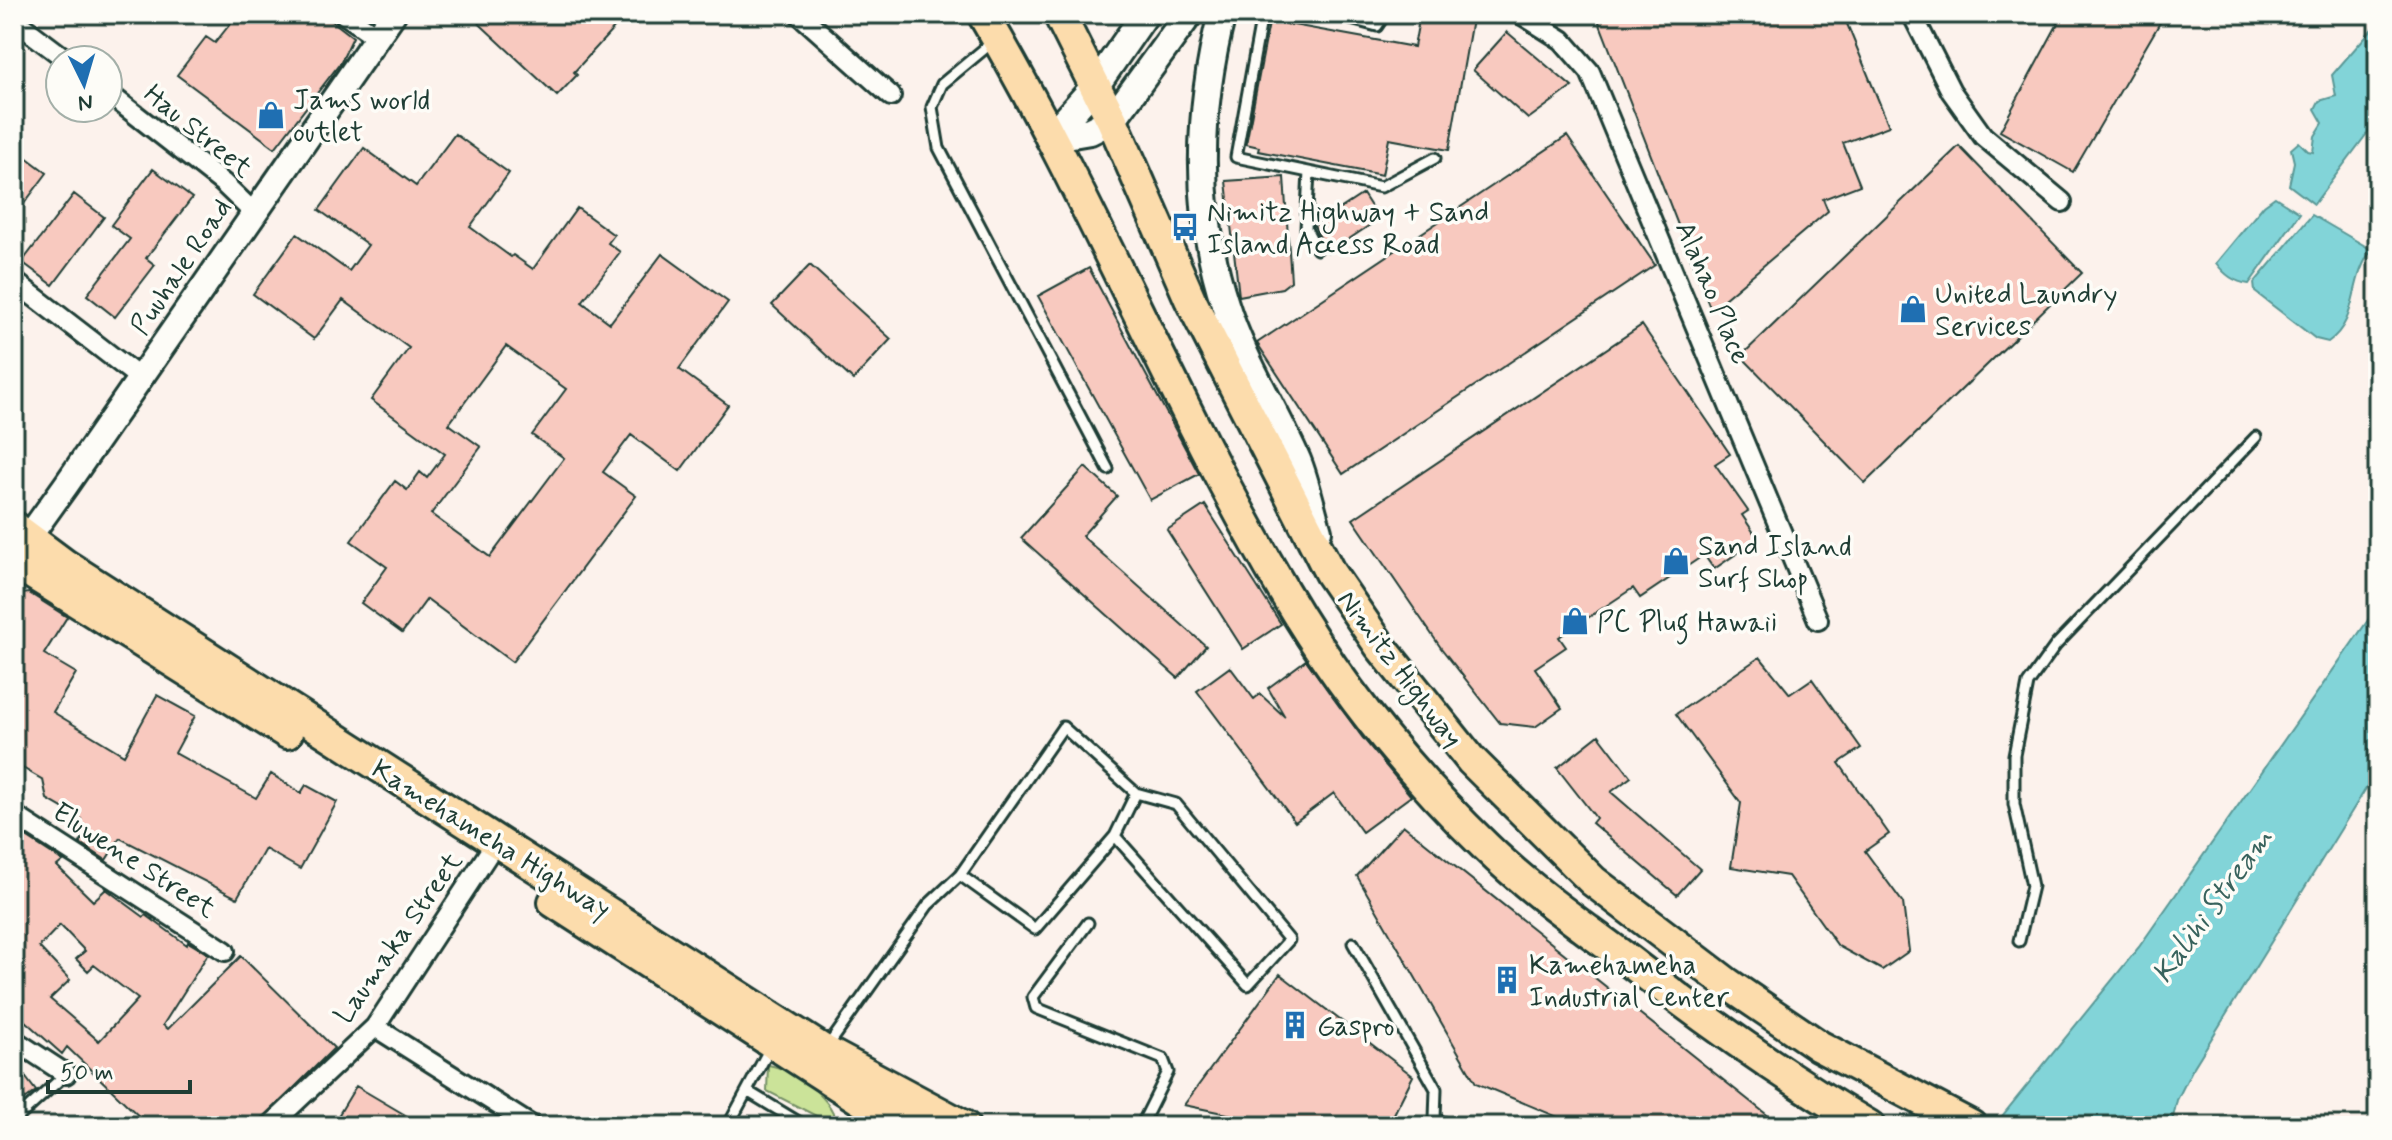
<svg xmlns="http://www.w3.org/2000/svg" width="2392" height="1140" font-family="Mynerve,sans-serif">
<style>
.green{fill:#cbe399;stroke:#759066;stroke-width:2}
.water{fill:#82d4d8;stroke:#5a9896;stroke-width:2}
.building{fill:#f8c9bf;stroke:#1f3d34;stroke-width:2;fill-rule:evenodd}
.lines{fill:none;stroke-linecap:round;stroke-linejoin:round}
.service-casing{stroke:#1f3d34;stroke-width:15}
.minor-casing{stroke:#1f3d34;stroke-width:24}
.tertiary-casing{stroke:#1f3d34;stroke-width:30}
.secondary-casing{stroke:#1f3d34;stroke-width:32}
.primary-casing{stroke:#1f3d34;stroke-width:36}
.service{stroke:#fdfcf7;stroke-width:9}
.minor{stroke:#fdfcf7;stroke-width:18}
.tertiary{stroke:#fdfcf7;stroke-width:24}
.secondary{stroke:#fdfcf7;stroke-width:26}
.primary{stroke:#fcdcac;stroke-width:30}
.labels{text-anchor:middle;stroke-width:7;stroke-linejoin:round;paint-order:stroke}
.poi-label{font-size:28px;fill:#1f3d34;stroke:#fdfcf7;text-anchor:start}
.street-label{font-size:28px;fill:#1f3d34;stroke:#fdfcf7}
.water-label{font-size:30px;font-style:italic;fill:#38635d;stroke:#fdfcf7}
</style>
<rect width="100%" height="100%" fill="#fcf2ec"/>
<filter id="ink" filterUnits="userSpaceOnUse"><feTurbulence type="fractalNoise" baseFrequency=".0125" numOctaves="2"/><feDisplacementMap in="SourceGraphic" scale="16" xChannelSelector="R" yChannelSelector="G"/><feConvolveMatrix kernelMatrix="1 2 1 2 8 2 1 2 1" color-interpolation-filters="sRGB"/></filter>
<g filter="url(#ink)">
<path class="green" d="M768,1065c26,4 68,35 68,61l-69,-35z"/>
<path class="water" d="M2378,22v97l-64,85 -25,-19 5,-23 -3,-13 8,-7 9,9 5,1 2,-16 8,-13 -8,-14 4,-8 17,-5 -4,-21z
M2275,197l25,16 -51,71c-15,-2 -24,-9 -33,-21l48,-58z
M2312,215l60,35c-24,29 -12,70 -44,92l-12,-3 -61,-47 -1,-9z
M2378,606v163l-186,301 -15,30 -6,26h-177l145,-179z"/>
<path class="building" d="M238,14h85l30,23 -12,25 -66,86 -98,-73 29,-38 9,6z
M469,14h158l-53,58 3,3 -20,21z
M1420,14h53l-24,136 -60,-11 -7,36 -124,-24 1,-4 -13,-3 23,-121 8,-1 137,25z
M1596,14h247l46,112 -46,17 17,42 -37,14 5,12 -117,99z
M2063,14h102l-92,158 -73,-41z
M1507,32l65,55 -44,32 -55,-49z
M455,134l54,39 -39,54 41,30 2,-2 20,14 44,-61 37,27 -6,8 12,9 -38,50 28,21 52,-69 66,48 -49,67 49,36 -48,66 -49,-36 -28,37 33,24 -124,166 -85,-63 -25,34 -41,-30 26,-36 -36,-26 44,-60 12,9 13,-18 7,6 18,-24 -74,-54 38,-52 -66,-48 -29,39 -61,-45 44,-60 52,37 19,-26 -49,-35 45,-62 52,38zM506,346l60,43 -34,46 32,23 -74,99 -59,-43 50,-67 -32,-23z
M1567,136l88,129 -312,209 -86,-131z
M1959,146l123,127 -217,210 -124,-127z
M14,148l33,25 -33,44z
M153,169l39,29 -46,60 9,7 -40,52 -28,-22 43,-56 -19,-14z
M1284,177l7,104 -9,7 -43,8 -13,-115z
M74,194l30,23 -51,68 -31,-23z
M1363,194l16,25 -51,34 -14,-27z
M810,265l81,74 -38,41 -81,-75z
M1089,268l110,206 -49,26 -112,-204z
M1642,325l88,129 -15,10 33,47 -6,4 16,24 -44,30 -10,-14 -64,43 -7,-10 -74,49 7,10 -31,21 27,40 -27,19 -35,-4 -59,-75 -88,-129z
M1085,467l32,29 -35,40 124,110 -28,32 -157,-140z
M1205,505l76,119 -38,25 -76,-119z
M29,593l38,24 -23,37 32,19 -23,39 71,43 33,-60 38,21 -20,37 81,45 15,-24 30,19 5,-8 31,17 -37,67 -35,-20 -28,49 -117,-60 -14,22 -26,-17 4,-8 -3,-16 -34,-20 -4,-19 -29,-17v-157l8,-12z
M1760,657l30,37 22,-15 49,69 -22,15 50,71 -24,17 38,52 6,48 -27,19 -44,-24 -50,-70 -57,-9 10,-64 -65,-89z
M1306,660l56,77 49,59 -49,36 -28,-39 -39,29 -98,-131 33,-24 24,32 6,-5 25,23 -17,-29z
M1599,735l32,42 -20,15 89,77 -23,26 -85,-72 4,-5 -39,-50z
M1403,825l378,301h-202l-103,-43 -119,-207z
M14,829l49,32 -6,5 36,35 13,-12 38,28 2,-2 41,30 1,-3 20,12 -45,71 5,4 73,-73 93,92 -78,78h-107l-82,-79 -5,7 -37,-33 -11,7zM60,925l25,26 -9,8 12,12 6,-6 44,34 -39,42 -49,-42 20,-19 -31,-33z
M1280,974l133,102 -25,50h-102l-102,-21z
M14,1062l22,29 -22,16z
M356,1086l68,40h-92z"/>
<g class="lines">
<defs>
<path id="service" d="M1269,14l-8,6 -25,137 145,30 54,-29
M1332,14l45,12 8,-12
M995,40l-53,44 -10,23 7,41 169,321
M1309,172l-3,57 11,20
M960,875l103,-148 73,66
M1088,923l-55,74 3,11 127,51 5,13 -27,54
M2019,941l13,-55 -18,-82v-49l14,-71 28,-39 200,-208
M1353,943l83,146 -1,30 -4,7
M828,1046l100,-141 32,-30 75,54 80,-93 133,149 41,-45 -113,-136 -40,-11 -21,43
M747,1091l58,35
M1435,1119l18,7
M14,1121l52,-47
M728,1126l42,-78"/>
<path id="minor" d="M344,14l33,23
M799,14l92,82
M1521,14l41,26 28,32 228,548
M1912,14l39,77 32,45 79,66
M14,20l53,40
M108,93l115,90 30,29
M14,281l127,98
M14,815l211,136
M375,1027l157,99
M14,1040l52,34
M270,1126l105,-99 121,-185"/>
<path id="tertiary" d="M16,547l12,-9 38,-53 327,-471"/>
<path id="secondary" d="M1222,14c-24,94 -28,197 3,290 17,55 49,104 72,156 9,22 14,48 21,71
M1049,138l41,-7 22,-11 77,-106
M1049,138l47,-53 49,-71"/>
<path id="primary" d="M983,14c110,187 190,389 300,576 55,94 125,182 203,257 43,42 95,78 143,114 77,60 156,116 240,165
M1059,14l53,106 78,179 140,274 50,73 91,114 122,121 135,103 91,62 152,80
M14,527l51,38 759,486 140,75
M14,562l273,171
M554,902l323,208 32,16"/>
</defs>
<use href="#service" class="service-casing"/>
<use href="#minor" class="minor-casing"/>
<use href="#tertiary" class="tertiary-casing"/>
<use href="#secondary" class="secondary-casing"/>
<use href="#primary" class="primary-casing"/>
<use href="#service" class="service"/>
<use href="#minor" class="minor"/>
<use href="#tertiary" class="tertiary"/>
<use href="#secondary" class="secondary"/>
<use href="#primary" class="primary"/>
</g>
</g>
<defs>
<symbol id="shop-bare" viewBox="-9 -9 18 18"><path d="M-5-2.5h2.3a2.7 3.5 0 0 1 5.4 0H5L5.5 6h-11ZM-1.5-2.5h3a1.5 2.3 0 0 0-3 0Z" fill="#1f6fb2" stroke="#fdfcf7" stroke-width="2.5" paint-order="stroke"/></symbol>
<symbol id="bus-bare" viewBox="-9 -9 18 18"><path d="M-5-6H5V4H4V6H2V4H-2V6H-4V4H-5ZM-3.5-4V0h7V-4ZM-3.5 1.2v1.5H-2V1.2ZM2 1.2v1.5H3.5V1.2Z" fill="#1f6fb2" stroke="#fdfcf7" stroke-width="2.5" paint-order="stroke"/></symbol>
<symbol id="building-bare" viewBox="-9 -9 18 18"><path d="M-4-6H4V6H1V3H-1V6H-4ZM-2.5-4.3h1.7v1.8h-1.7ZM.8-4.3h1.7v1.8H.8ZM-2.5-1h1.7V.8h-1.7ZM.8-1h1.7V.8H.8Z" fill="#1f6fb2" stroke="#fdfcf7" stroke-width="2.5" paint-order="stroke"/></symbol>
</defs>
<g fill-rule="evenodd">
<use href="#shop-bare" x="251" y="95" width="40" height="40"/>
<use href="#bus-bare" x="1165" y="207" width="40" height="40"/>
<use href="#shop-bare" x="1893" y="289" width="40" height="40"/>
<use href="#shop-bare" x="1656" y="541" width="40" height="40"/>
<use href="#shop-bare" x="1555" y="601" width="40" height="40"/>
<use href="#building-bare" x="1487" y="960" width="40" height="40"/>
<use href="#building-bare" x="1275" y="1005" width="40" height="40"/>
</g>
<g class="labels">
<g class="poi-label">
<text x="293" y="109">Jams world<tspan x="293" dy="32">outlet</tspan></text>
<text x="1207" y="221">Nimitz Highway + Sand<tspan x="1207" dy="32">Island Access Road</tspan></text>
<text x="1935" y="303">United Laundry<tspan x="1935" dy="32">Services</tspan></text>
<text x="1698" y="555">Sand Island<tspan x="1698" dy="32">Surf Shop</tspan></text>
<text x="1597" y="631">PC Plug Hawaii</text>
<text x="1529" y="974">Kamehameha<tspan x="1529" dy="32">Industrial Center</tspan></text>
<text x="1317" y="1035">Gaspro</text>
</g>
<g class="street-label">
<text transform="translate(199 130) rotate(39)" y="10">Hau Street</text>
<text transform="translate(180 266) rotate(-56)" y="10">Puuhale Road</text>
<text transform="translate(1714 292) rotate(67)" y="10">Alahao Place</text>
<text transform="translate(1401 668) rotate(53)" y="10">Nimitz Highway</text>
<text transform="translate(492 838) rotate(32)" y="10">Kamehameha Highway</text>
<text transform="translate(135 859) rotate(33)" y="10">Eluwene Street</text>
<text transform="translate(397 937) rotate(-55)" y="10">Laumaka Street</text>
</g>
<g class="water-label">
<text transform="translate(2212 905) rotate(-54)" y="10">Kalihi Stream</text>
</g>
</g>
<rect width="2392" height="1140" fill="none" stroke="#fdfcf7" stroke-width="48"/>
<rect x="24" y="24" width="2344" height="1092" fill="none" stroke="#1f3d34" stroke-width="3" filter="url(#ink)"/>
<g transform="translate(84 84) rotate(175)"><circle r="38" fill="#fdfcf7" stroke="#a4b0a9" stroke-width="2"/>
<path d="M0-6L14 30L0 20L-14 30Z" fill="#1f6fb2"/>
<text y="-12" font-size="22" font-weight="bold" text-anchor="middle" fill="#1f3d34">N</text>
</g>
<path d="M48 1080v12h142v-12" fill="none" stroke="#1f3d34" stroke-width="4"/>
<text x="60" y="1080" font-size="24" fill="#1f3d34" stroke="#fdfcf7" stroke-width="6" paint-order="stroke">50 m</text>
</svg>
